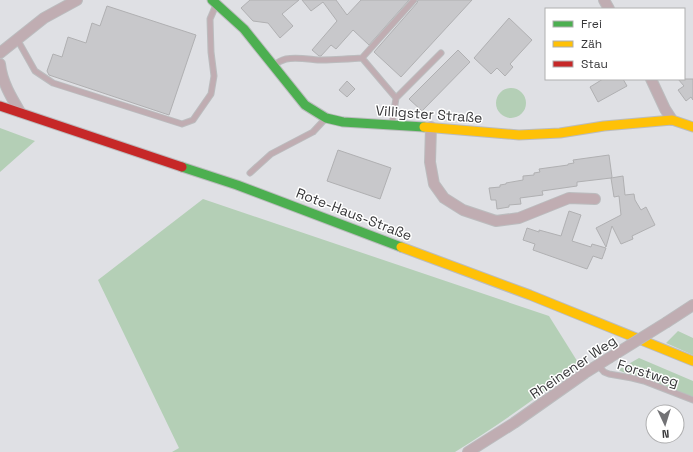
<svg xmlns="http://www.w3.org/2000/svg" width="693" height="452" font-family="'Space Grotesk',sans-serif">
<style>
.green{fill:#b4cfb6}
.building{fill:#c8c8cb;stroke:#b0b0b2}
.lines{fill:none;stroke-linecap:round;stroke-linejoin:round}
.lane-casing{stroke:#bbbcbe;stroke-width:7}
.street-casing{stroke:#bbbcbe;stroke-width:12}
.fast-casing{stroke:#bbbcbe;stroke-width:11}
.slow-casing{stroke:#bbbcbe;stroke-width:11}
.jam-casing{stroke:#bbbcbe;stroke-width:11}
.lane{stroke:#c0adb2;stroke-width:5}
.street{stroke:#c0adb2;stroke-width:10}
.fast{stroke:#4caf50;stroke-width:9}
.slow{stroke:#ffc107;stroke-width:9}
.jam{stroke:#c62828;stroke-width:9}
.street-bridge-casing{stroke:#bbbcbe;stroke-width:12;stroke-linecap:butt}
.street-bridge{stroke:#c0adb2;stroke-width:10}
.labels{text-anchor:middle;stroke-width:3;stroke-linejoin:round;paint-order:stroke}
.street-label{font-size:14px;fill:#373739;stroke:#fff}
</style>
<rect width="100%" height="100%" fill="#dfe0e4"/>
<path class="green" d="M496 103a15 15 0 1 1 30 0a15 15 0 1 1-30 0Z
M0,128l35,13 -35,31z
M203,199l346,117 30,48c-11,11 -24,20 -37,29 -28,21 -57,40 -87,59h-283l7,-4 -81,-168z
M678,331l15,7v17l-27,-12z
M639,358l54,23v19l-75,-30z"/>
<path class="building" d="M250,0h49l-17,14 11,12 -13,12 -12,-15 -15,-2 -12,-13z
M302,0h34l11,15 14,-15h48l-40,45 -16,-15 -17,19 -5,-4 -10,11h-2l-7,-6 25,-29 -14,-19 -12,9z
M418,0h54l-71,77 -27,-25 43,-49z
M107,6l89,29 -27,80 -120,-40 -2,-4 6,-17 9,3 6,-20 18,6 6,-20 8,3z
M509,18l23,22 -22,24 3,3 -8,9 -8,-8 -6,6 -17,-16z
M458,50l12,12 -48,49 -13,-12z
M603,79h20l4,7 -29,16 -8,-15z
M678,79h15v21l-2,-3 -5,4 -8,-11 6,-4z
M347,81l8,8 -8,8 -8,-7z
M338,150l53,18 -11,31 -53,-18z
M609,155l3,22 -1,1 12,-2 2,19 9,-1 1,6 6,10 5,-3 9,18 -23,11 1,3 -12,5 -9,-18 -6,21 -10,-19 25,-13 -2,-19 -5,1 -3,-19 -34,4v4l-35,5 1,4 -23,3 1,6 -12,1v2l-12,2 -1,-9h-5l-2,-12 11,-1v-2l6,-1v-1l17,-3v-4l11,-1v-2l6,-1 -1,-3 29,-4v-1l6,-1 -1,-3z
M569,211l12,4 -9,26 19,6 1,-3 14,4 -4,11 -9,-3 -6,13 -54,-19 2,-6 -12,-4 4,-12 12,4v-2l22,6z"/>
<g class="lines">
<defs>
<path id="lane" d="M17,39l18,32 18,12 129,41 11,-4 18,-26 3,-18 -3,-24 -1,-33 6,-14
M275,65c3,-3 7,-5 11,-6 10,-2 21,0 32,1 14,0 29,-1 44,-2
M396,98l-34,-40 52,-58
M392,124l4,-26 45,-45
M250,173l21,-19 42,-22 13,-14
M598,365l6,7 5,2 23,4 12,3 49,19"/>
<path id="street" d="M604,0l5,9
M0,53l44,-35 33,-18
M0,64c2,18 11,33 20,48
M651,79l14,30 7,11
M431,127l-1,35 4,22 10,14 19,12 33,11 23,-3 50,-20 26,1
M667,322l26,-17
M468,452l46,-29 71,-50 24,-15"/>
<path id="fast" d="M212,0l32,29 61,76 21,13 17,4 81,5
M182,167l55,18 164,62"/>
<path id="slow" d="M424,127l95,8 41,-2 44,-7 68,-6 21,7
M401,247l129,48 163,66"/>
<path id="jam" d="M0,106l182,61"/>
</defs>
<use href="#lane" class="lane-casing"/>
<use href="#street" class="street-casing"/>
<use href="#fast" class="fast-casing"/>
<use href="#slow" class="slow-casing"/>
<use href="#jam" class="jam-casing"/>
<use href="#lane" class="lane"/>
<use href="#street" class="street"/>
<use href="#fast" class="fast"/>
<use href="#slow" class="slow"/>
<use href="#jam" class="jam"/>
<defs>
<path id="street-bridge" d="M609,358l58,-36"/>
</defs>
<use href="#street-bridge" class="street-bridge-casing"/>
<use href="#street-bridge" class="street-bridge"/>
</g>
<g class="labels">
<g class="street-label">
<text transform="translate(429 114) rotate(4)" y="5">Villigster Straße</text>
<text transform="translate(354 214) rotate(21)" y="5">Rote-Haus-Straße</text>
<text transform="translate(573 367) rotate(-34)" y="5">Rheinener Weg</text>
<text transform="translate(648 373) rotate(17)" y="5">Forstweg</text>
</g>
</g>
<rect x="545" y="8" width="140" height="72" fill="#ffffff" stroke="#afafb0"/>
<rect x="553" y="21" width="20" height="6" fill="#4caf50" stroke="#afafb0"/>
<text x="581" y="28" font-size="12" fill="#373739">Frei</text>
<rect x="553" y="41" width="20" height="6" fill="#ffc107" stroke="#afafb0"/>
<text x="581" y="48" font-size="12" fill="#373739">Zäh</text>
<rect x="553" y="61" width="20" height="6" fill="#c62828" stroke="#afafb0"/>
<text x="581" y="68" font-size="12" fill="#373739">Stau</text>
<g transform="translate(665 424) rotate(176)"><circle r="19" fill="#ffffff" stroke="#afafb0"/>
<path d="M0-3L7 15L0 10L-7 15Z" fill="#727275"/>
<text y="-6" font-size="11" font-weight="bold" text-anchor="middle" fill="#373739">N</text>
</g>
</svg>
